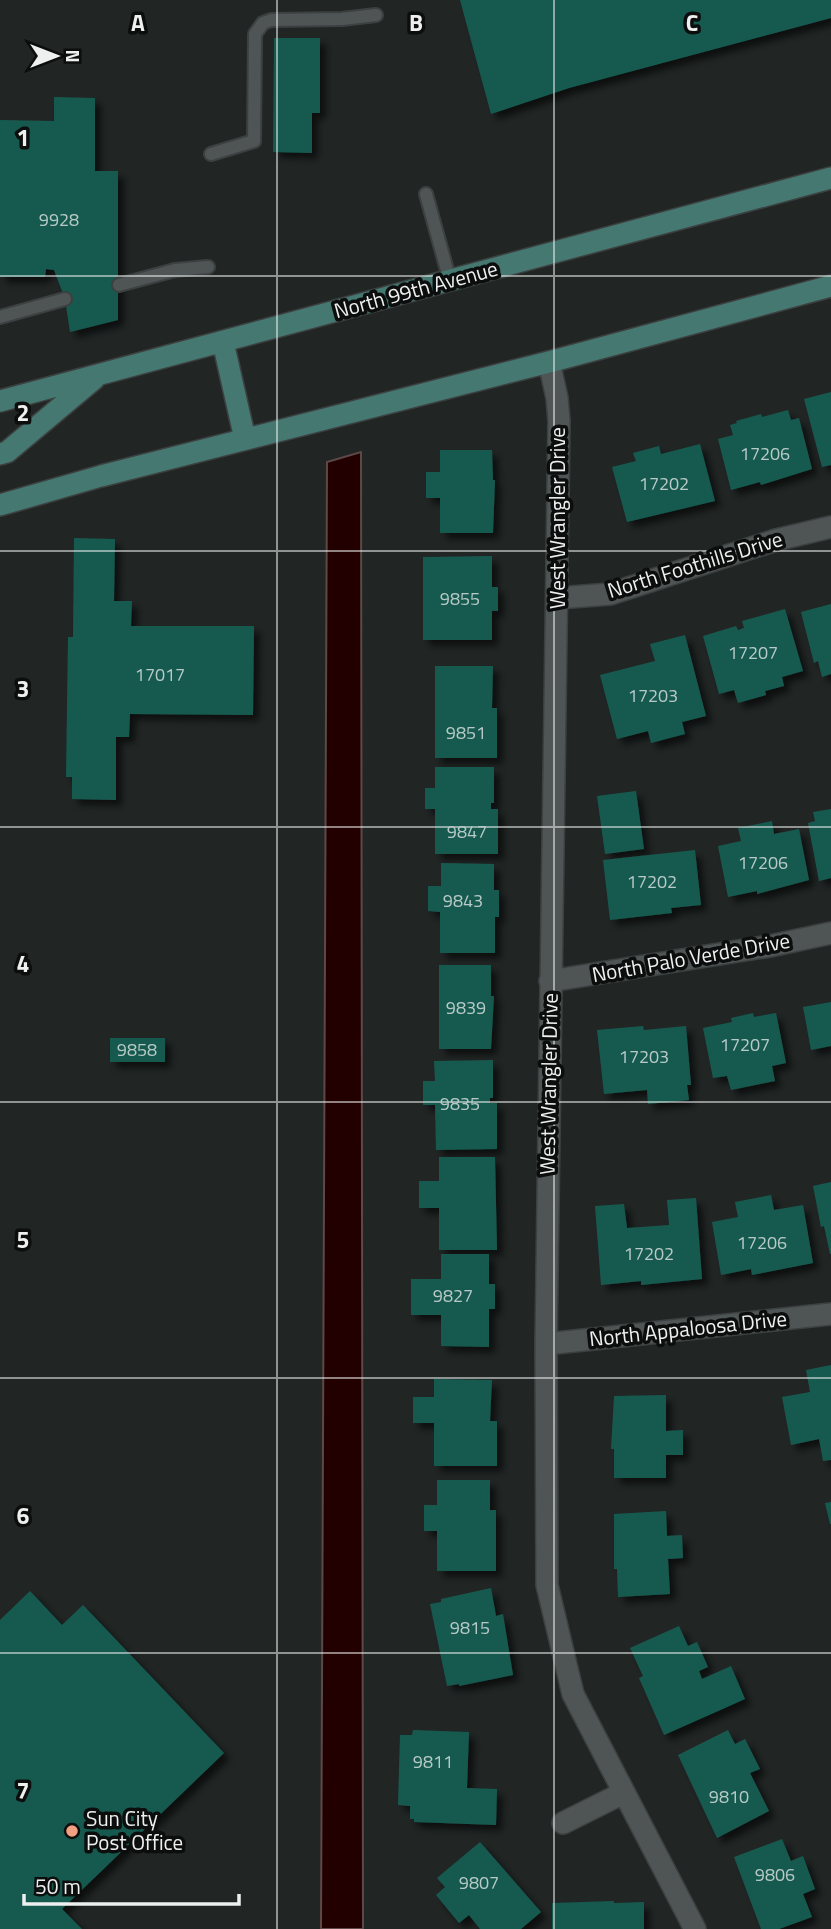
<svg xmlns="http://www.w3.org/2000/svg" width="831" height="1929" font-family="'Titillium Web',sans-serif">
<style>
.water{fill:#200;stroke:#5f4848;stroke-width:2}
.building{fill:#185a50;filter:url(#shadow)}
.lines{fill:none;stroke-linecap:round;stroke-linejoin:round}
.lane-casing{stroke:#3c4040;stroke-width:16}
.street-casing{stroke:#3c4040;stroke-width:24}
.secondary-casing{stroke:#3c4040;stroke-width:24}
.lane{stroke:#4f5554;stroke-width:12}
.street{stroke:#4f5554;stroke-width:21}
.secondary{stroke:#447870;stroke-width:21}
.grid{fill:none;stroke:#edf0ef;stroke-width:2;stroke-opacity:0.55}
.poi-dot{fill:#f39f82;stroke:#0c0e0e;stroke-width:2.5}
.labels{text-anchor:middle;stroke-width:7;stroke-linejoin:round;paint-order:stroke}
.number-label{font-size:18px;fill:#b8cac7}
.street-label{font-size:21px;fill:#edf0ef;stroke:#0c0e0e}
.poi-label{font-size:21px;fill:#edf0ef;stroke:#0c0e0e;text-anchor:start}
.grid-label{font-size:23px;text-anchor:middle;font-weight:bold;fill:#edf0ef;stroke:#0c0e0e;stroke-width:7;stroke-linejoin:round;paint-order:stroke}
</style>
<defs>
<filter id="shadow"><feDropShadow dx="6" dy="6" stdDeviation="3.5" flood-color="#0009"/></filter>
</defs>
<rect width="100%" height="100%" fill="#212625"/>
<path class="water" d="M361,452l2,1477h-42l6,-1467z"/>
<path class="building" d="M460,0h371v18l-262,70 -78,26z
M274,38h46v75h-8v40l-39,-1z
M54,97l41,1v73h23v149l-48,12 -5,-33 -11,-29 -8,-1 -1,8h-45v-157l54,1z
M831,392v73l-9,2 -18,-68z
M788,410l3,10 8,-2 13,51 -51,16 -1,-3 -29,8 -13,-51 15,-4 -3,-10 7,-2 -1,-2 25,-7 1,3z
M700,444l15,57 -88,21 -15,-55 24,-6 -3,-8 26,-7 2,8z
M440,450h52l1,30h2l-2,53h-53v-35h-14v-26h14z
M74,538l41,1 -1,62h18l-1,25h123l-1,89 -123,-1 -1,23h-13v63l-44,-1v-22h-6l2,-140h5z
M492,556v31h6v24h-6v29h-69v-83z
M831,604v70l-9,3 -4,-16 -4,2 -13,-51z
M785,609l18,62 -21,6 2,9 -19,5 1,4 -28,8 -4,-13 -15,4 -16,-58 33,-10 2,4 6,-2 -2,-7z
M685,635l21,81 -24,6 3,12 -34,9 -3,-12 -31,8 -17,-64 55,-14 -5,-17z
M435,666h58l-1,42h5v50h-62z
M435,767h59v36h-3v6h7v45h-63v-45h-10v-21h10z
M636,791l8,58 -39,5 -8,-58z
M831,809v69l-12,3 -11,-58 7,-2 -2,-9z
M772,821l2,13 25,-5 10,51 -52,14v-3l-29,6 -10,-51 23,-5 -3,-13z
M695,850l6,55 -30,3 1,5 -62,7 -7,-60z
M441,863l53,1v26h5v27h-4v36h-55v-41l-12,-1v-25h13z
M439,965h52v31h3l-3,53h-52z
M831,1002v44l-20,4 -8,-43z
M753,1013l1,4 22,-4 10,50 -14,3 3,15 -44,9 -4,-14 -14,2 -10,-50 29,-6 -1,-4z
M643,1026l1,4 42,-4 5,59h-4l2,15 -41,4 -1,-14 -43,4 -7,-64z
M110,1038h55v24h-55z
M493,1060v38h-3v5h7v46l-61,1 -1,-45h-12v-24h12l-1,-20z
M439,1157h56l2,93h-58v-42h-20v-27h20z
M831,1182v72h-1l-6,-28 -3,1 -8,-41z
M771,1195l3,15 29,-5 10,58 -61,12 -1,-6 -30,6 -9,-53 26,-5 -3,-15z
M696,1198l6,81 -61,6v-4l-40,4 -6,-79 29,-2 3,24 42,-3 -2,-25z
M441,1254h48v30h6v25h-6v38l-48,-1v-31h-30v-36h30z
M831,1365v95l-8,1 -4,-22 -28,6 -9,-48 28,-5 -4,-22z
M434,1379l58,1 -2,41h7v45h-63v-43h-21v-26h21z
M666,1395v36l17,-1v25h-17v23h-52v-29h-3l3,-53z
M437,1480h53v30h6v61h-59v-40h-13v-26h13z
M831,1502v22h-1l-5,-21z
M666,1511l1,25 15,-1 1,23 -15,1 2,35 -52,3 -1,-28h-3v-55z
M491,1588l5,28 7,-2 10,61 -54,11v-2l-12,2 -17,-82 11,-2v-3z
M30,1591l32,34 21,-20 141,148 -162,156 20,20h-82v-309z
M679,1626l9,20 9,-4 11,25 -9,4 3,8 29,-13 14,33 -81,36 -25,-57 4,-2 -13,-28z
M413,1730l56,2 -2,56 30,1 -1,36 -82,-3v-3h-4v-13l-12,-1 2,-70h12z
M728,1730l7,14 10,-5 15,30 -10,4 19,38 -52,27 -39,-83z
M782,1839l9,22 12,-5 12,33 -12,5 9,23 -33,12h-18l-27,-72z
M480,1842l61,70 -20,17h-41l-11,-14 -10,8 -23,-28 9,-8 -8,-9z
M614,1901v2l30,-1v27h-92v-26z"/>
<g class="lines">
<defs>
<path id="lane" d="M211,154l43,-13 1,-107 8,-11 8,-3 71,-1 34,-4
M426,194l24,87
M119,285l56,-15 33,-3
M0,317l65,-18"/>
<path id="street" d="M549,362l8,36 2,23 -13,923 1,241 26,109 122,235
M558,598l52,-4 166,-54 55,-13
M550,981l220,-35 61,-13
M546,1344l285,-30
M563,1823l60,-30"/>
<path id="secondary" d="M223,342l22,97
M0,401l831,-223
M0,454l7,-2 87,-73
M0,505l101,-29 448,-114 282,-76"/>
</defs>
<use href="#lane" class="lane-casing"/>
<use href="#street" class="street-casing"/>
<use href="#secondary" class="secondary-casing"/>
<use href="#lane" class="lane"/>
<use href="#street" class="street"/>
<use href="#secondary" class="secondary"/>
</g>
<path class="grid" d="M277,0v1929M554,0v1929M0,276h831M0,551h831M0,827h831M0,1102h831M0,1378h831M0,1653h831"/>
<circle class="poi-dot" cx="72" cy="1831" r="7"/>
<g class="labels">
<g class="number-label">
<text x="59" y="226">9928</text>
<text x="765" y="460">17206</text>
<text x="664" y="490">17202</text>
<text x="460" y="605">9855</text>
<text x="753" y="659">17207</text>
<text x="160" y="681">17017</text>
<text x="653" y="702">17203</text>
<text x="466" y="739">9851</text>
<text x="467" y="838">9847</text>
<text x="763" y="869">17206</text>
<text x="652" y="888">17202</text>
<text x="463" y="907">9843</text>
<text x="466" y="1014">9839</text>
<text x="745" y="1051">17207</text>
<text x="137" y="1056">9858</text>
<text x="644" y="1063">17203</text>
<text x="460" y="1110">9835</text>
<text x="762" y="1249">17206</text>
<text x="649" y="1260">17202</text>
<text x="453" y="1302">9827</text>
<text x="470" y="1634">9815</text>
<text x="433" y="1768">9811</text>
<text x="729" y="1803">9810</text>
<text x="775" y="1881">9806</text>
<text x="479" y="1889">9807</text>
</g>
<g class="street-label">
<text transform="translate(416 290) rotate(-15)" y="7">North 99th Avenue</text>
<text transform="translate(558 518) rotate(-90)" y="7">West Wrangler Drive</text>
<text transform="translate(695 565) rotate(-17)" y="7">North Foothills Drive</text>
<text transform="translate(691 958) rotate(-10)" y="7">North Palo Verde Drive</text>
<text transform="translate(549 1084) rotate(-89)" y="7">West Wrangler Drive</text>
<text transform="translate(688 1329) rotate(-6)" y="7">North Appaloosa Drive</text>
</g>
<g class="poi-label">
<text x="86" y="1826">Sun City<tspan x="86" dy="24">Post Office</tspan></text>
</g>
</g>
<g class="grid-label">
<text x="138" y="31">A</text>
<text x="416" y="31">B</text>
<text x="692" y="31">C</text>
<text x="23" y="146">1</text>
<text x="23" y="421">2</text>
<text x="23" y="697">3</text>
<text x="23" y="972">4</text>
<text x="23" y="1248">5</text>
<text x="23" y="1524">6</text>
<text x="23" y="1799">7</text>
</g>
<g transform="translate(56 56) rotate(90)" stroke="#0c0e0e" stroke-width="5" paint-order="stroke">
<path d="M0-5L12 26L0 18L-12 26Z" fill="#edf0ef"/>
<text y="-10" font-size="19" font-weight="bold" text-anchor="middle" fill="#edf0ef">N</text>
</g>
<path d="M24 1894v10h215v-10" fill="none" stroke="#edf0ef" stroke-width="3.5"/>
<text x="35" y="1894" font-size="21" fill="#edf0ef" stroke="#0c0e0e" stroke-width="5" paint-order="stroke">50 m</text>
</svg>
